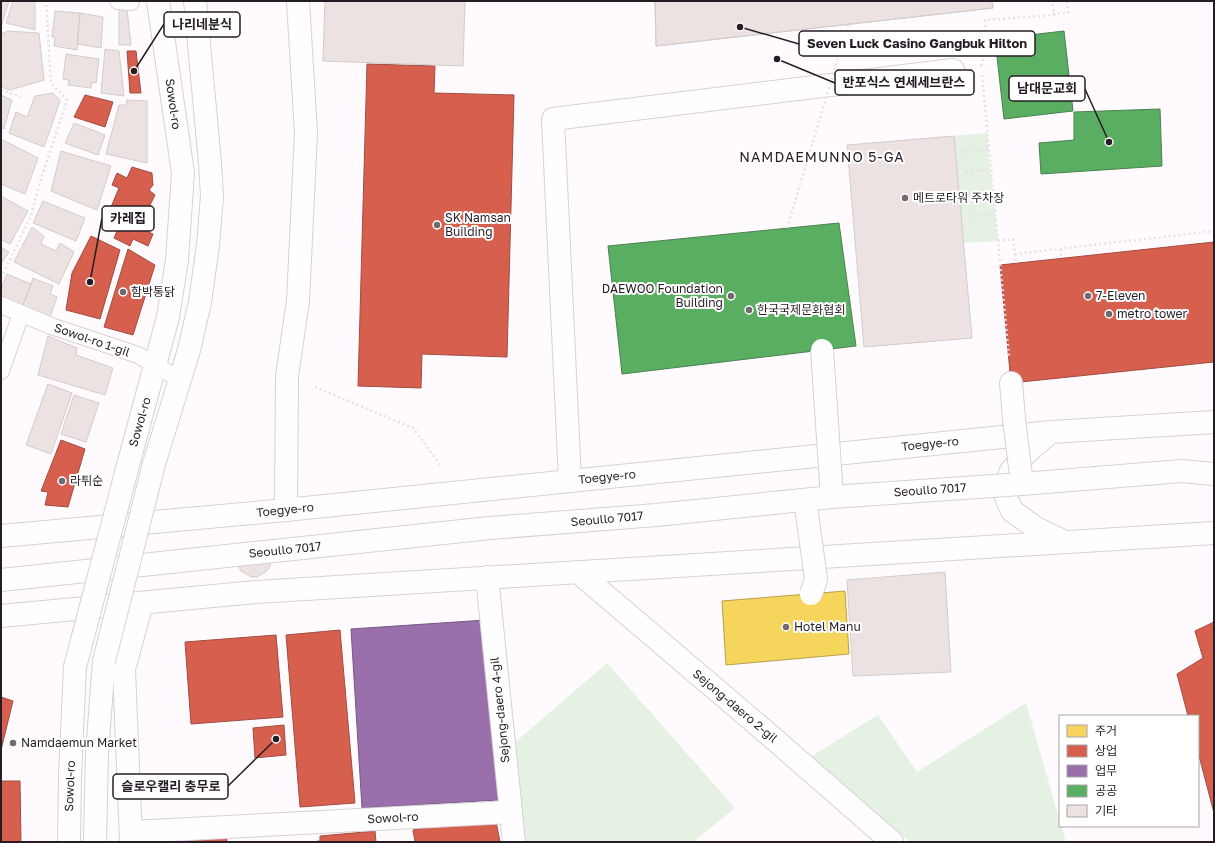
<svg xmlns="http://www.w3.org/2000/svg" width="1215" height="843" font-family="'Golos Text','Noto Sans KR',sans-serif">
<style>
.green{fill:#e5f1e3}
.homes{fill:#f6d55c;stroke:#b89e4c}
.shops{fill:#d6604d;stroke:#a14c41}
.offices{fill:#9970ab;stroke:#765783}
.public{fill:#5aae61;stroke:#4a824f}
.building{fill:#ebe2e1;stroke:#d4ccca}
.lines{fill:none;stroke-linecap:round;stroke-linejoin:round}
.service-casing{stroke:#d8d0d6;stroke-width:18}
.pedestrian-casing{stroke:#d8d0d6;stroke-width:24}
.minor-casing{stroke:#d8d0d6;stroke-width:24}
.secondary-casing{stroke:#d8d0d6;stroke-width:24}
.primary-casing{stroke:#d8d0d6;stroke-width:24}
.path{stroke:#e4e2e4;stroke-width:2.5;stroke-dasharray:2 3;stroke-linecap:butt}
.service{stroke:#fffeff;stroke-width:16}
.pedestrian{stroke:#fffeff;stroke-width:22}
.minor{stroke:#fffeff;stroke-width:22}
.secondary{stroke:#fffeff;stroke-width:22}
.primary{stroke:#fffeff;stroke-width:22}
.pedestrian-bridge-casing{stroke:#d8d0d6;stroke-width:24;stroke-linecap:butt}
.secondary-bridge-casing{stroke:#d8d0d6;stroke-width:24;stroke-linecap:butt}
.path-bridge{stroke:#e4e2e4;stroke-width:2.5;stroke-dasharray:2 3;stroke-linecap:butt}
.pedestrian-bridge{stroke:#fffeff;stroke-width:22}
.secondary-bridge{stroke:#fffeff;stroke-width:22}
.poi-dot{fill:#726a71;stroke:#fff;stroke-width:1.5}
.labels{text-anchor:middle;stroke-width:4;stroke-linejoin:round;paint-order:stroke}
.street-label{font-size:12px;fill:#261c25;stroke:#fff}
.poi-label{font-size:12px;fill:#261c25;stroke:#fff;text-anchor:start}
.quarter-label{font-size:14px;letter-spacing:1px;fill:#261c25;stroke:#fff}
.leader{fill:none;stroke:#261c25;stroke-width:1.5}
.callout-dot{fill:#261c25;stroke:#fff;stroke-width:1.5}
.callout{fill:#fff;stroke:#261c25;stroke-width:1.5}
.callout-label{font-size:13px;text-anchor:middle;font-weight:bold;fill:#261c25}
</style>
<rect width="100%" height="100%" fill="#fefafd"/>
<path class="green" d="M988,133v16l10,92 -35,2 -9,-107z
M607,663l128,145 -42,34h-179l-10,-90z
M1026,703l34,119v4h1l5,16h-156l-100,-85 68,-42 39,57z"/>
<path class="homes" d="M845,591l4,63 -123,11 -4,-64z"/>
<path class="shops" d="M127,51h9l5,42h-11z
M367,64l68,2 -1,27 80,2 -7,262 -85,-3 -1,34 -63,-2z
M85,95l28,7 -8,25 -31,-10z
M132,167l20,6 1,12 -4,5 6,5 -6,12 5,2 -6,8 6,2 -6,13 5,2 -5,12 -15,-7 -3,7 -16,-8 3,-7 -13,-7 15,-36 -7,-3 5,-12 10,5z
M91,236l29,14 -20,69 -34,-9 6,-37z
M1214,242v120l-203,21 -11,-118z
M128,249l27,16 -22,70 -29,-8z
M61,440l24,9 -17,58 -23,-2 3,-13 -7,-1z
M1214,622v191l-16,-61v-36h-10l-11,-42 26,-16 -8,-27z
M340,630l15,173 -55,4 -14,-172z
M276,635l7,82 -92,7 -6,-82z
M1,697l12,4 -12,49z
M284,725l2,30 -31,3 -2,-30z
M1,781h19l1,61h-20z
M495,816l5,26h-85l-2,-12z
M375,831l1,11h-65l9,-1v-5z
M226,834l1,8h-47l-1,-3z"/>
<path class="offices" d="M486,620l12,180 -136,8 -11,-179z"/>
<path class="public" d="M1064,31l9,80 -69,8 -9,-80z
M1160,109l2,57 -121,8 -2,-31 35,-3v-28z
M839,223l17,123 -234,28 -14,-128z"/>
<path class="building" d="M1,1h8l-8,26z
M13,1h22v29l-29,-7z
M325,1h140l-2,65 -140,-5z
M655,1h337l1,7 -337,38z
M655,1h337l1,7 -337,38z
M119,9l8,1 4,35h-12z
M55,11l25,2 -3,37 -23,-4 1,-9h-3z
M80,13l23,4 -2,31 -24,-4z
M8,31l31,2 5,47 -34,10 -9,-3v-53z
M105,49l14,2 5,45 -23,-3z
M66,54l33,5 -3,24 -4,-1 -1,6 -23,-3 1,-5 -6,-1z
M53,93l7,8 -16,46 -35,-14 7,-21 11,5 8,-21z
M1,95l11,5 -8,29 -3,-2z
M127,100l20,1v62l-41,-9 13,-49h7z
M74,123l31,12 -7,20 -33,-12z
M954,136l18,202 -108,9 -17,-202z
M1,139l37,19 -13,36 -24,-10z
M61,151l50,15 -14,44 -46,-19z
M1,196l27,15 -18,33 -9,-4z
M43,201l42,17 -9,23 -43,-18z
M32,227l12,9 -3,8 15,7 4,-8 14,9 -15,32 -45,-22z
M1,247l8,5 -8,12z
M7,274l24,10 -10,26 -20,-7v-14z
M33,278l20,8 -3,8 7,3 -8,23 -28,-10z
M48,336l29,12 -1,7 37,13 -8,27 -67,-20z
M48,384l24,9 -21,61 -25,-9z
M74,395l25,8 -13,39 -25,-8z
M253,542l6,1 12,18 -1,5 -3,5 -10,6h-6l-10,-6 -5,-10 12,-18z
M945,572l6,100 -98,4 -6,-96z"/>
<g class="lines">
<defs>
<path id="service" d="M118,1l13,1
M1,305l50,21 87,29 43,25
M1,371l20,-57"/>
<path id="pedestrian" d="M1011,383l3,36
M1,580l489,-52"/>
<path id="minor" d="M570,481l-17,-362 400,-49
M286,510l1,-134 11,-75 8,-168 -8,-132
M578,572l188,160 126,110
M487,577l27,265
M131,832l380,-20
M131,842l-7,-173 18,-66"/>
<path id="secondary" d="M154,464l35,-114 11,-48 8,-57 4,-49 -2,-33 -15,-162
M127,469l41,-152 9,-57 6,-87 -25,-172
M69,842l1,-67 5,-108
M95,842l2,-89 7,-92"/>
<path id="primary" d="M1051,432l-25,21 -15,18 -8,19 9,21 24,17 29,14
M1,536l285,-26 765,-78 163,-10
M1,616l255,-24 958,-59"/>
</defs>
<use href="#service" class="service-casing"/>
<use href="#pedestrian" class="pedestrian-casing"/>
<use href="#minor" class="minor-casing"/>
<use href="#secondary" class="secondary-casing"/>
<use href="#primary" class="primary-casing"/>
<path class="path" d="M1054,13v1l14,-1 -1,-12
M981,66l6,-22 -2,-24 69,-5 -2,-14
M982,75l27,282
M1,90l20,7
M956,153l32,-4
M966,172l24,-3
M968,193l25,-2
M970,216l25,-2
M998,241l15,-2 2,15 199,-23
M1061,249v9
M1015,254l1,10
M1,278l30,-62 9,-34 27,-82 -16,-17 -5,-82
M315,387l98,41 28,38"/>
<use href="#service" class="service"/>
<use href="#pedestrian" class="pedestrian"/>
<use href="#minor" class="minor"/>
<use href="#secondary" class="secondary"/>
<use href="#primary" class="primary"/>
<defs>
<path id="pedestrian-bridge" d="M822,350l10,147
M1014,419l8,65
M805,500l11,79 -5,15
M490,528l166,-13 176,-18 190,-13 160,-13 32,3"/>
<path id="secondary-bridge" d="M104,661l50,-197
M75,667l52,-198"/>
</defs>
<use href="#pedestrian-bridge" class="pedestrian-bridge-casing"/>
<use href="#secondary-bridge" class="secondary-bridge-casing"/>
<path class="path-bridge" d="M787,228l61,-203"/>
<use href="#pedestrian-bridge" class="pedestrian-bridge"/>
<use href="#secondary-bridge" class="secondary-bridge"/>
</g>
<g class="poi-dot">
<circle cx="905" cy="198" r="4"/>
<circle cx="437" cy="225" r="4"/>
<circle cx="123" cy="292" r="4"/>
<circle cx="731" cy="296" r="4"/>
<circle cx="1088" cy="296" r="4"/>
<circle cx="749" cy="310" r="4"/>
<circle cx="1109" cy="314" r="4"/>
<circle cx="62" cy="481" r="4"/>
<circle cx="786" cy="627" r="4"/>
<circle cx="13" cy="743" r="4"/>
</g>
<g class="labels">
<g class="street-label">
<text transform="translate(173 104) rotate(82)" y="4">Sowol-ro</text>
<text transform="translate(92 340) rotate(19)" y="4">Sowol-ro 1-gil</text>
<text transform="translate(140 422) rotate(-74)" y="4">Sowol-ro</text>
<text transform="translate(930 444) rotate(-6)" y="4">Toegye-ro</text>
<text transform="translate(607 477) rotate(-6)" y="4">Toegye-ro</text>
<text transform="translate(930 490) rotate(-4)" y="4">Seoullo 7017</text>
<text transform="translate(285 510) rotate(-6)" y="4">Toegye-ro</text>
<text transform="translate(607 519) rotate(-5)" y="4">Seoullo 7017</text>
<text transform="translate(285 550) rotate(-6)" y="4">Seoullo 7017</text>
<text transform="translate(735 706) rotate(40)" y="4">Sejong-daero 2-gil</text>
<text transform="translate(500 710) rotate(-96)" y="4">Sejong-daero 4-gil</text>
<text transform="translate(70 786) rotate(-88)" y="4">Sowol-ro</text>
<text transform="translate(393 818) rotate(-3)" y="4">Sowol-ro</text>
</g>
<g class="poi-label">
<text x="913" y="202">메트로타워 주차장</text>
<text x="445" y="222">SK Namsan<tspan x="445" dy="14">Building</tspan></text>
<text x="723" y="293" text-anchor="end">DAEWOO Foundation<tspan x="723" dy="14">Building</tspan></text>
<text x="131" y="296">함박통닭</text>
<text x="1096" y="300">7-Eleven</text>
<text x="757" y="314">한국국제문화협회</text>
<text x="1117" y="318">metro tower</text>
<text x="70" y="485">라튀순</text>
<text x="794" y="631">Hotel Manu</text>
<text x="21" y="747">Namdaemun Market</text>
</g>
<g class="quarter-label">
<text x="822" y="162">NAMDAEMUNNO 5-GA</text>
</g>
</g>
<path class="leader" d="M134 71L164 24M740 27L799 44M777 59L835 83M1109 142L1085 89M90 282L102 218M276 739L228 786"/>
<g class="callout-dot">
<circle cx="134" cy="71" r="4"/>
<circle cx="740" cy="27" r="4"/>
<circle cx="777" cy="59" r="4"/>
<circle cx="1109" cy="142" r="4"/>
<circle cx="90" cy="282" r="4"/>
<circle cx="276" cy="739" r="4"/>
</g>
<g class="callout">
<rect x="164" y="12" width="76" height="25" rx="4"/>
<rect x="799" y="31" width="236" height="25" rx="4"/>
<rect x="835" y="70" width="139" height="25" rx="4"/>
<rect x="1009" y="76" width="76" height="25" rx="4"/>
<rect x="102" y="206" width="52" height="25" rx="4"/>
<rect x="113" y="774" width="115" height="25" rx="4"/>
</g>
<g class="callout-label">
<text x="202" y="29">나리네분식</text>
<text x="917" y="48">Seven Luck Casino Gangbuk Hilton</text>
<text x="904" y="87">반포식스 연세세브란스</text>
<text x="1047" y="93">남대문교회</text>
<text x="128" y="223">카레집</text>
<text x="171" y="791">슬로우캘리 충무로</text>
</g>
<rect width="1215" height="843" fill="none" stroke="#261c25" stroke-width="4"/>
<rect x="1059" y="715" width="140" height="112" fill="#ffffff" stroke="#a8a4a8"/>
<rect x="1067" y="725" width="20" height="12" fill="#f6d55c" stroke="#a8a4a8"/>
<text x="1095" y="735" font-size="12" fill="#261c25">주거</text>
<rect x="1067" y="745" width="20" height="12" fill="#d6604d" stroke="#a8a4a8"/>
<text x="1095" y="755" font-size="12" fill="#261c25">상업</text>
<rect x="1067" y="765" width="20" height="12" fill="#9970ab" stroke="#a8a4a8"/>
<text x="1095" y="775" font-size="12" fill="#261c25">업무</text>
<rect x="1067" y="785" width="20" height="12" fill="#5aae61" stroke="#a8a4a8"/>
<text x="1095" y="795" font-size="12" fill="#261c25">공공</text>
<rect x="1067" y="805" width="20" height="12" fill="#ebe2e1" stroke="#a8a4a8"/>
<text x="1095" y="815" font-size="12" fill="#261c25">기타</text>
</svg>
